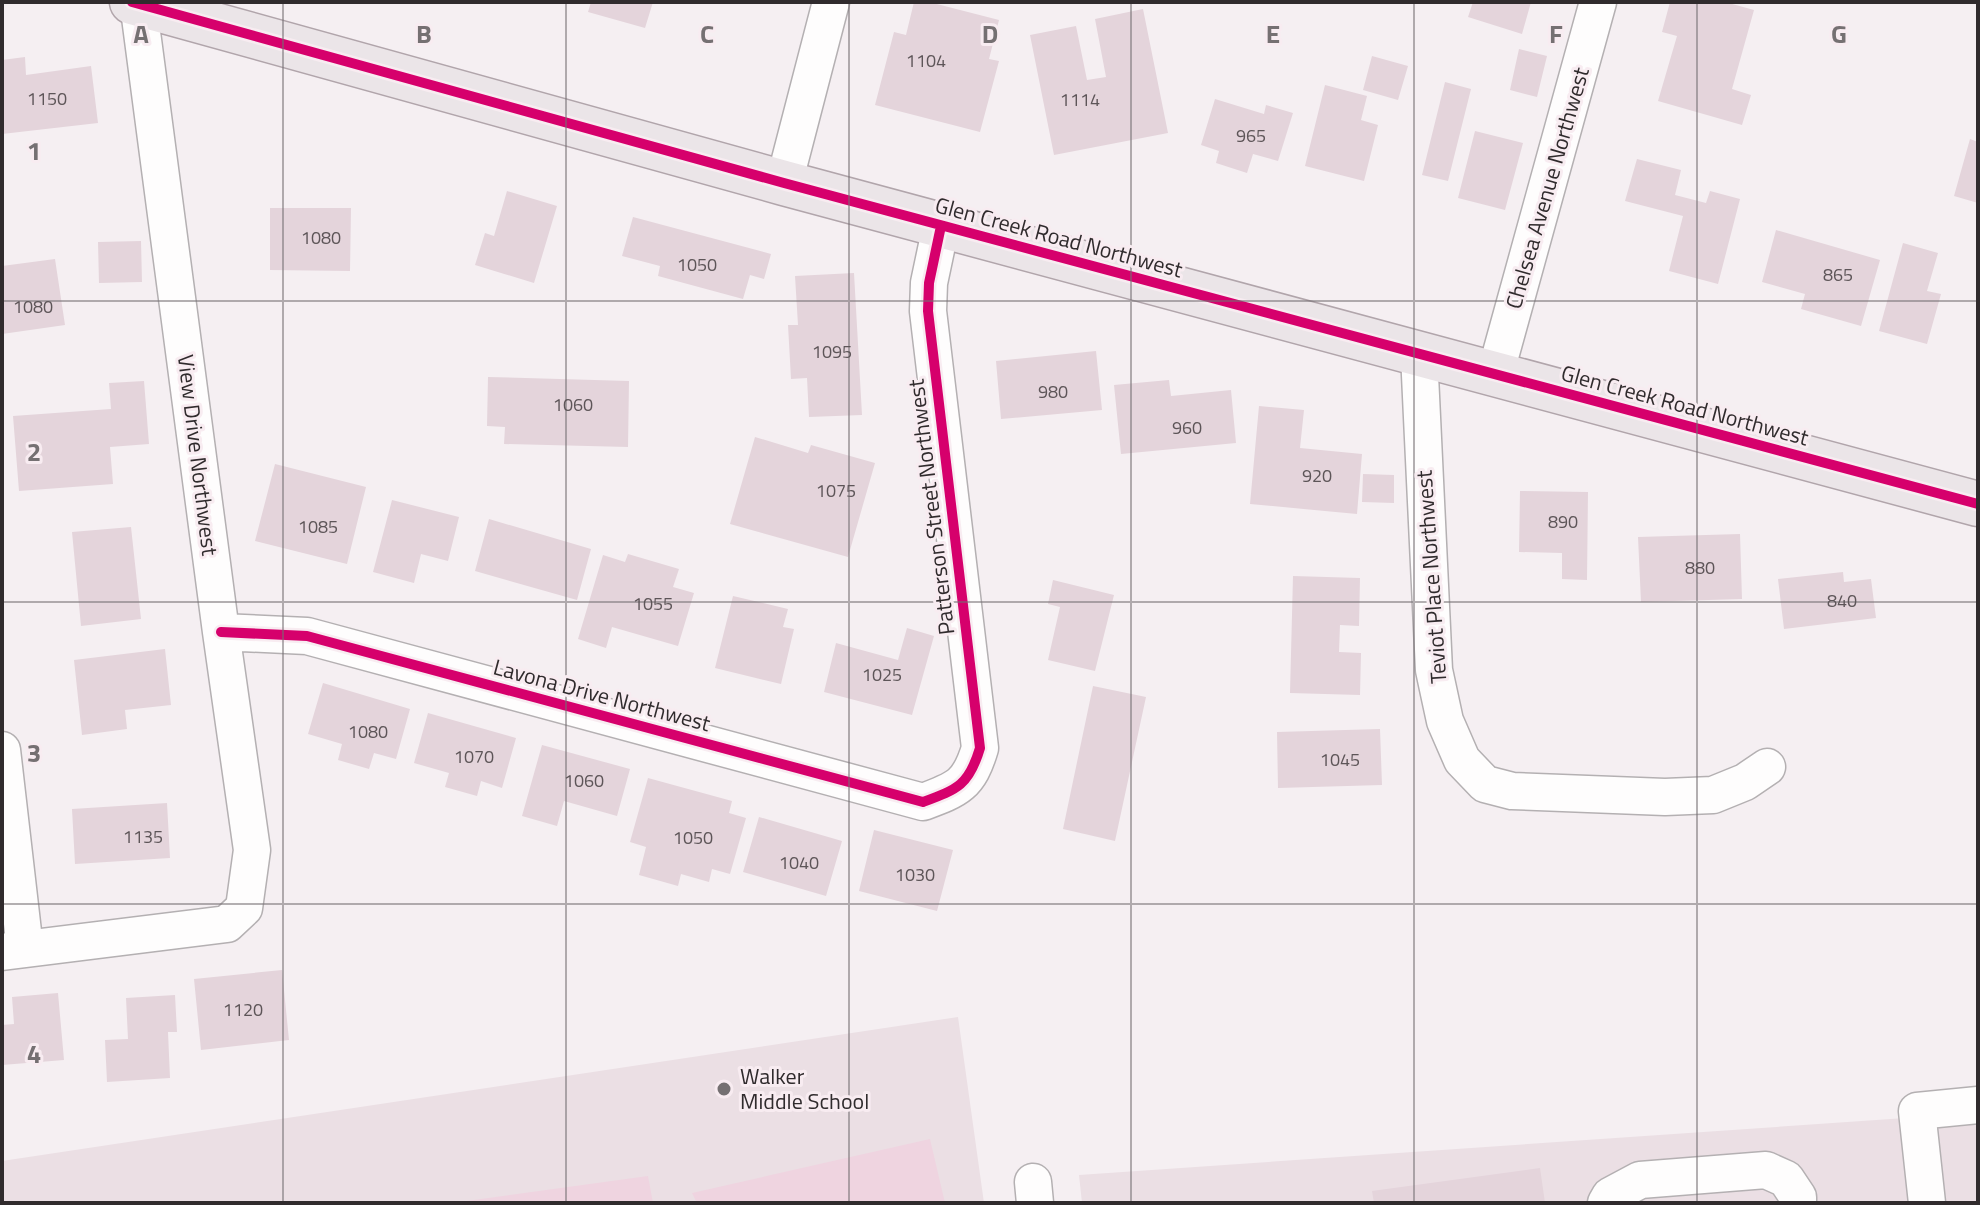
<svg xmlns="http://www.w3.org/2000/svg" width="1980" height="1205" font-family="'Titillium Web',sans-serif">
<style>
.built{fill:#ebdfe4}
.green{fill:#efd4e0}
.building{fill:#e4d4db}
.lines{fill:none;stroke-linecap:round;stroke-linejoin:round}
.minor-casing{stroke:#b4b0b2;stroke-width:39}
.major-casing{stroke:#b1a5ab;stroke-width:47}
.minor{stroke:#fefdfd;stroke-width:36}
.major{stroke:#ebe5e8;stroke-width:44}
.cycleway-casing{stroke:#f8ecf1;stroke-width:15}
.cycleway{stroke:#d6006c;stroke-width:10}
.grid{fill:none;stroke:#757072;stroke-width:2;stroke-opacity:0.55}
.poi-dot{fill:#757072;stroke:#f8ecf1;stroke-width:3}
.labels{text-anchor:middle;stroke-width:6;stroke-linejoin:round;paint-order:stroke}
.number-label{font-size:18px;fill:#5d5558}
.street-label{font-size:22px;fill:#302b2d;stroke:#f8ecf1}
.poi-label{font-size:22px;fill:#302b2d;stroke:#f8ecf1;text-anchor:start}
.grid-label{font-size:26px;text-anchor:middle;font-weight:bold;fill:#757072;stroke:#f8ecf1;stroke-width:6;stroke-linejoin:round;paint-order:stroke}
</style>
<rect width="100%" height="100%" fill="#f5eff2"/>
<path class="built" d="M958,1017l26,186h-982v-42z
M1978,1113v90h-896l-3,-28z"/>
<path class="green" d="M930,1139l15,64h-248l-5,-10z
M648,1176l5,27h-201z"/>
<path class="building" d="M591,2h62l-8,26 -57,-16z
M914,2h15l70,18 -10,39 10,2 -19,71 -105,-27 19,-73 12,3z
M1473,2h58l-9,32 -54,-17z
M1670,2h55l29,8 -22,79 19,6 -9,30 -84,-24 19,-65 -15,-4z
M1143,9l25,124 -114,22 -24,-120 46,-9 11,54 19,-3 -11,-58z
M1519,49l28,7 -10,41 -27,-7z
M1372,56l36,10 -10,34 -35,-10z
M25,57l1,18 65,-9 7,57 -96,11v-74z
M1445,82l26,7 -23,92 -26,-6z
M1325,85l42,11 -6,24 17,5 -14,56 -59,-15z
M1215,99l49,15 2,-9 27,8 -15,48 -25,-7 -6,19 -31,-10 3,-12 -18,-6z
M1475,131l48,12 -18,67 -47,-12z
M1970,139l8,3v61l-24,-7z
M1637,159l44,11 -6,25 31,8 4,-12 30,8 -22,85 -49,-13 14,-55 -58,-15z
M507,191l50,15 -23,77 -59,-18 10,-32 9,3z
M270,208h81l-1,63 -80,-1z
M633,217l138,37 -7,25 -14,-4 -7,24 -85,-23 2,-10 -38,-10z
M1776,230l104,30 -19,66 -60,-17 4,-15 -43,-12z
M141,241l1,41 -43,1 -1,-41z
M1903,243l35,10 -11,38 14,3 -14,50 -48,-13z
M55,259l10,66 -63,9v-68z
M854,273l8,142 -53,2 -2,-39 -16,1 -3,-54h10l-3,-49z
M1096,351l6,59 -101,9 -5,-58z
M488,377l141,4 -1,66 -124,-3 1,-17 -18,-1z
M1169,380l2,16 60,-6 5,53 -115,11 -7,-69z
M144,381l5,63 -39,3 3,37 -94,7 -6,-75 98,-7 -2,-26z
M1259,406l45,4 -4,38 62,6 -5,60 -107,-10z
M755,437l53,16 3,-8 64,18 -27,94 -118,-33z
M275,464l91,23 -19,77 -92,-23z
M1363,474l31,1v28l-32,-1z
M1520,491l68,1 -1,88 -25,-1v-26l-43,-1z
M392,500l67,17 -11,44 -27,-7 -7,29 -41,-11z
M489,519l102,30 -14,51 -102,-29z
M131,527l10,92 -60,7 -9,-94z
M1740,534l2,65 -101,3 -3,-65z
M628,554l51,15 -6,18 21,6 -16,53 -66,-19 -6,21 -28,-9 25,-84 22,7z
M1843,572l1,10 27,-3 5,39 -92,11 -6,-50z
M1293,576l67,2 -1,48 -19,-1 -1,27 22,1 -1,42 -70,-2z
M1053,580l61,15 -19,76 -47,-11 12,-53 -12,-3z
M733,596l55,13 -5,18 11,2 -13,55 -66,-16z
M907,628l27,8 -22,79 -88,-23 12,-49 62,17z
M165,649l6,56 -46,5 2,19 -45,6 -8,-75z
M323,683l87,26 -14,50 -22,-6 -5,16 -31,-9 4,-16 -34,-10z
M1093,686l53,11 -31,144 -52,-12z
M428,713l88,25 -14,50 -21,-7 -4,15 -32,-9 4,-14 -35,-10z
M1380,729l2,56 -104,3 -1,-56z
M542,745l88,24 -13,47 -53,-15 -7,25 -35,-10z
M648,778l84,23 -3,12 17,5 -16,56 -18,-5 -3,13 -28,-8 -3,12 -39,-11 7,-28 -16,-5z
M167,803l3,55 -95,6 -3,-55z
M759,817l83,24 -16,55 -83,-24z
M874,830l79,20 -16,61 -78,-20z
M282,970l7,70 -88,10 -7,-71z
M58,993l6,67 -62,5v-40l12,-1 -2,-27z
M175,995l2,37h-9l2,46 -63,4 -2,-42 23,-1 -2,-41z
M1540,1168l5,35h-171l-2,-12z"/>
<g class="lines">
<defs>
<path id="minor" d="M784,183l47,-181
M1419,354l15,316 11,51 17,39 23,24 27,7 153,6 48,-2 32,-13 22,-15
M1495,375l103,-373
M221,632l86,4 616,166c35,-13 46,-17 57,-54l-52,-437 1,-28 12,-57
M2,750l23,199
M2,952l225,-28 17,-16 8,-58 -31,-218 -83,-630
M1033,1182l2,21
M1606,1203l4,-7 30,-16 126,-10 20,9 12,18v6
M1927,1203l-10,-92 61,-6"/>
<path id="major" d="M132,2l652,181 1194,321"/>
</defs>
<use href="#minor" class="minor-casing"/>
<use href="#major" class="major-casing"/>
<use href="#minor" class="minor"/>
<use href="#major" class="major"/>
<defs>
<path id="cycleway" d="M132,2l652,181 1194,321
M221,632l86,4 616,166c35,-13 46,-17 57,-54l-52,-437 1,-28 12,-57"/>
</defs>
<use href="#cycleway" class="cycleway-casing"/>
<use href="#cycleway" class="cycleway"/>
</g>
<path class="grid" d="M283,2v1201M566,2v1201M849,2v1201M1131,2v1201M1414,2v1201M1697,2v1201M2,301h1976M2,602h1976M2,904h1976"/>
<circle class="poi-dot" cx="724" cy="1089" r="8"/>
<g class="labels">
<g class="number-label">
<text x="926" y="67">1104</text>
<text x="47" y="105">1150</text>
<text x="1080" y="106">1114</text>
<text x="1251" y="142">965</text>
<text x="321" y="244">1080</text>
<text x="697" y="271">1050</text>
<text x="1838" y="281">865</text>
<text x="33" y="313">1080</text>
<text x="832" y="358">1095</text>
<text x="1053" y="398">980</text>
<text x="573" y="411">1060</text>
<text x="1187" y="434">960</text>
<text x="1317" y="482">920</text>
<text x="836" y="497">1075</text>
<text x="1563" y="528">890</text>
<text x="318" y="533">1085</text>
<text x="1700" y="574">880</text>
<text x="1842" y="607">840</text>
<text x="653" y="610">1055</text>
<text x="882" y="681">1025</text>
<text x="368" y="738">1080</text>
<text x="474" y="763">1070</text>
<text x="1340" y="766">1045</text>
<text x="584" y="787">1060</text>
<text x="143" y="843">1135</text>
<text x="693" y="844">1050</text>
<text x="799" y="869">1040</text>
<text x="915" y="881">1030</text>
<text x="243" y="1016">1120</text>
</g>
<g class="street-label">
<text transform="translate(1547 188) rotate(-74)" y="8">Chelsea Avenue Northwest</text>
<text transform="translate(1059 237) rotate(15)" y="8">Glen Creek Road Northwest</text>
<text transform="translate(1685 405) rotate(15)" y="8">Glen Creek Road Northwest</text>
<text transform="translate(198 455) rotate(83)" y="8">View Drive Northwest</text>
<text transform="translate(931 507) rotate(-97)" y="8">Patterson Street Northwest</text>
<text transform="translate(1431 577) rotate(-94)" y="8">Teviot Place Northwest</text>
<text transform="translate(602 695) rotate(15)" y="8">Lavona Drive Northwest</text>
</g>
<g class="poi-label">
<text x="740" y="1084">Walker<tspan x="740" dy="25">Middle School</tspan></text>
</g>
</g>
<g class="grid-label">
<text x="141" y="43">A</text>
<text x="424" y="43">B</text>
<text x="707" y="43">C</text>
<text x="990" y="43">D</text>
<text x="1273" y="43">E</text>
<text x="1556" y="43">F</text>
<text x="1839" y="43">G</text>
<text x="34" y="160">1</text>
<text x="34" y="461">2</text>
<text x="34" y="762">3</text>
<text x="34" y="1063">4</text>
</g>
<rect width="1980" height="1205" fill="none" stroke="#302b2d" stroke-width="8"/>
</svg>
